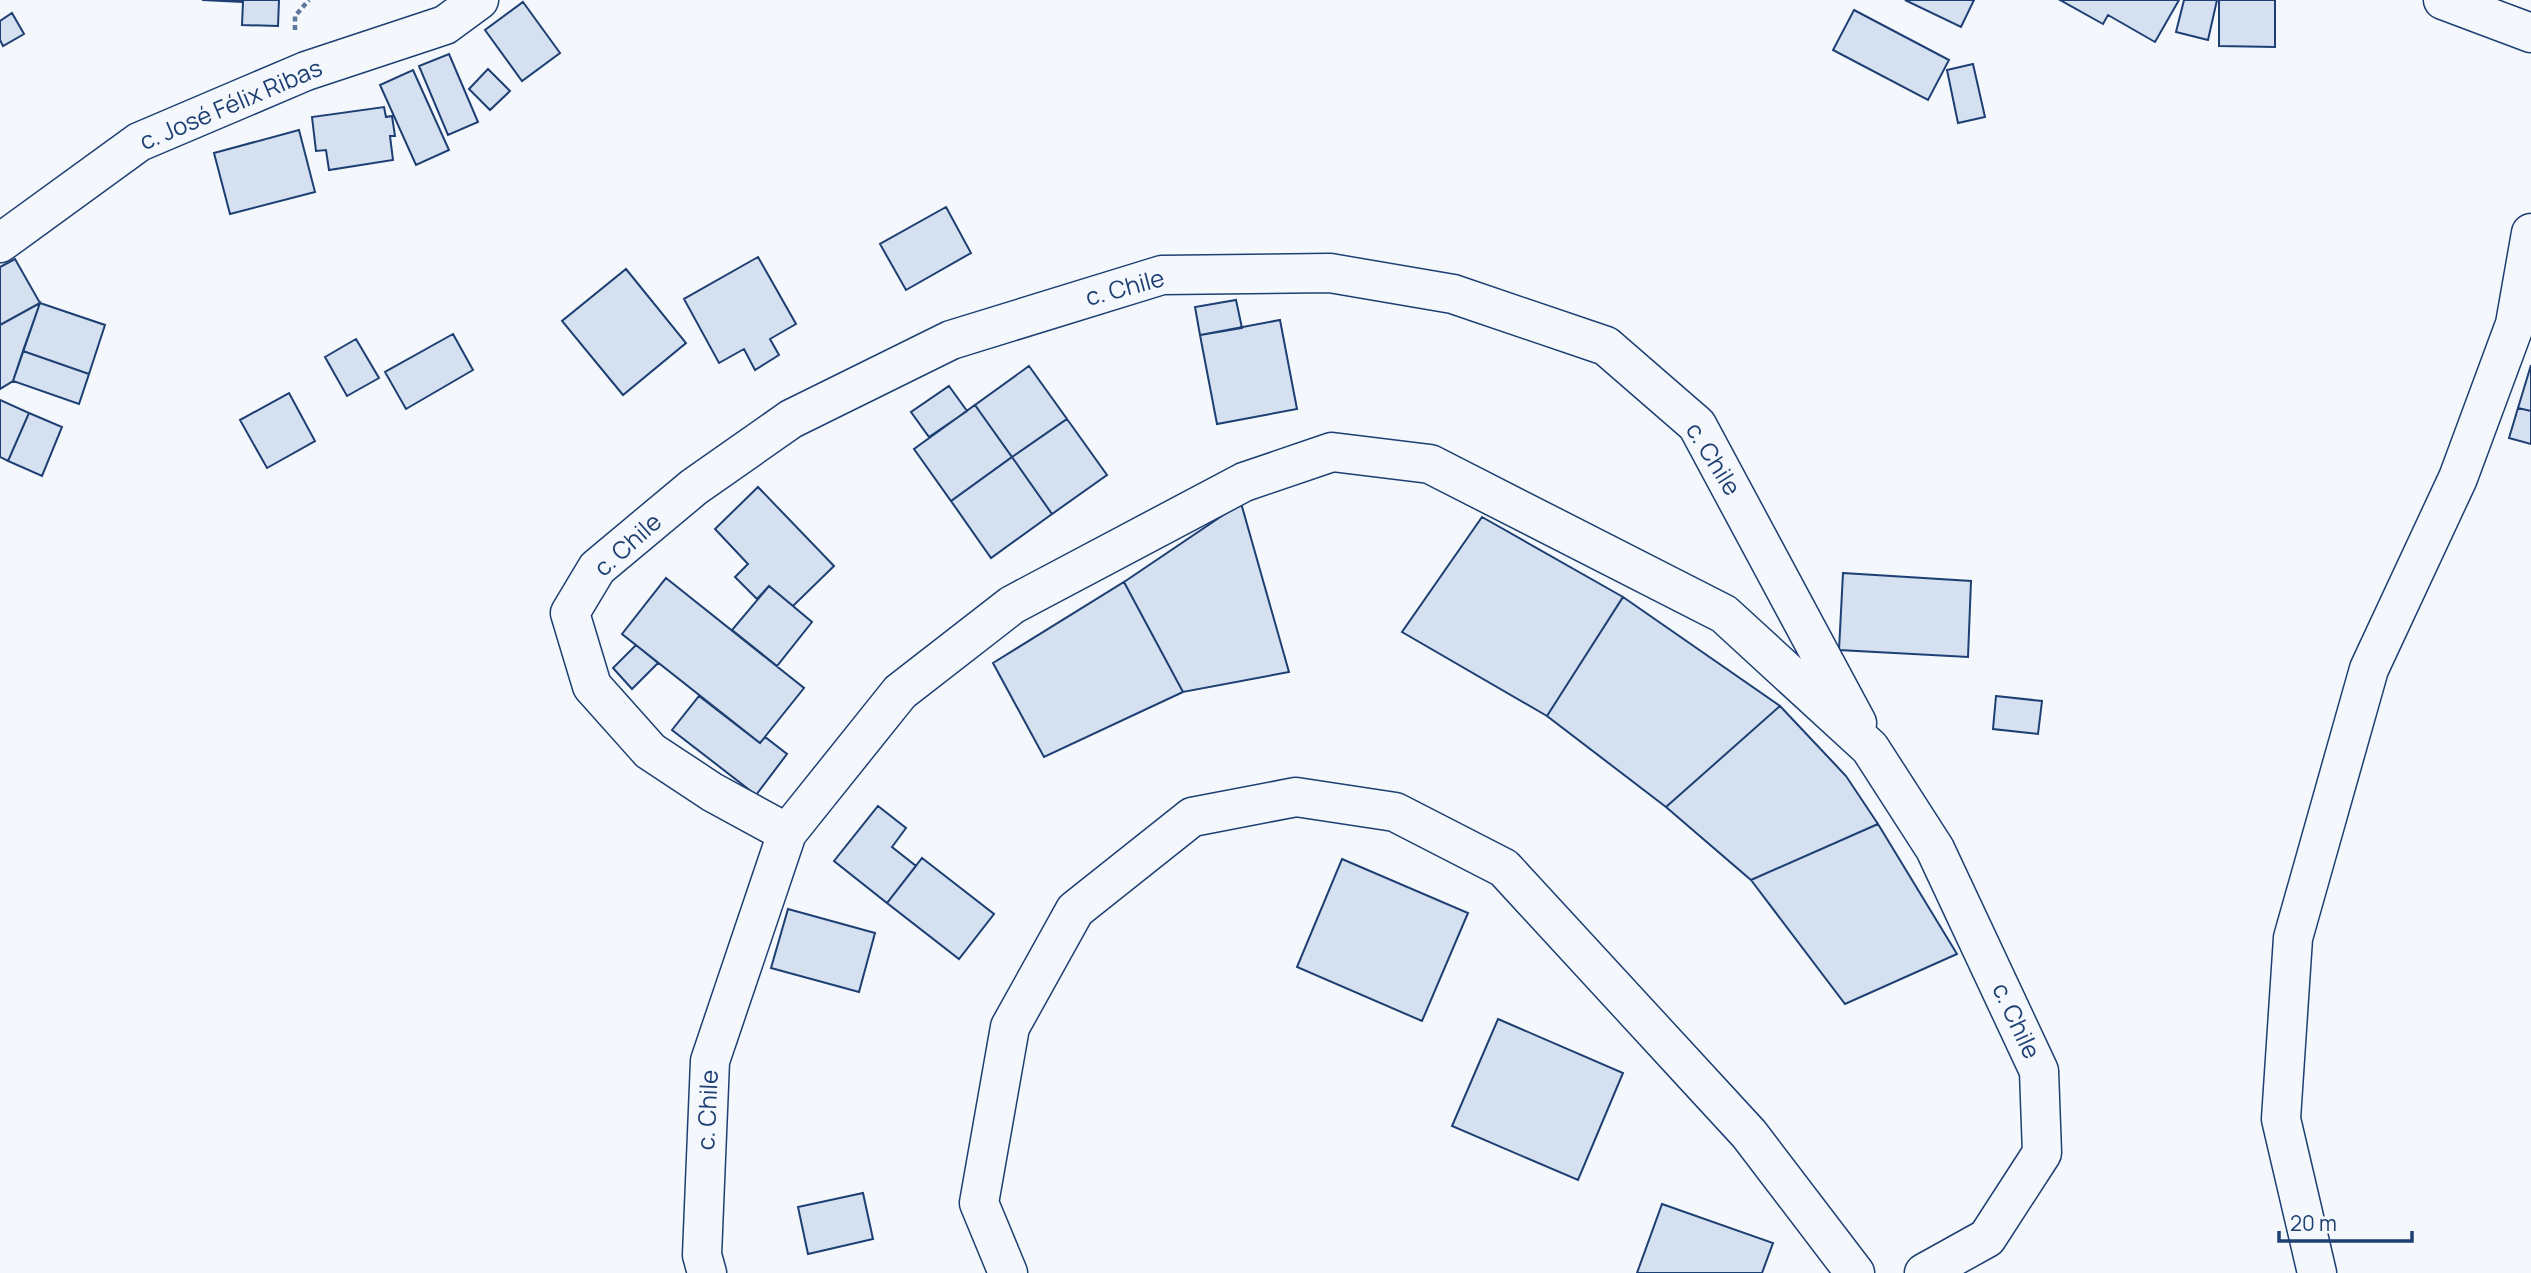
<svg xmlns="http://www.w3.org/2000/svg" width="2531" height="1273" font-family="Manrope,sans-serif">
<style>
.building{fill:#d5e0f0;stroke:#1d3f73;stroke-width:2}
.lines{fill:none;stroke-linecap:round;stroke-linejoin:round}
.street-casing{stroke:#1d3f73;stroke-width:41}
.path{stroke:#5e769c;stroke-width:4.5;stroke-dasharray:5 3.5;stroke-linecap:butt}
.street{stroke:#f4f7fb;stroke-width:38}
.labels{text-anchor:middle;stroke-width:5;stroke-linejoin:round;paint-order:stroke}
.street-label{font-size:24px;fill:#1d3f73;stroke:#f4f7fb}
</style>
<rect width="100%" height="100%" fill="#f4f7fb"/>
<path class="building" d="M202,0h77l-1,26 -36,-1 1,-23z
M1905,0h69l-13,27z
M2060,0h119l-24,42 -47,-27 -5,9z
M2184,0h33l-9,40 -32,-8z
M2219,0h56v47l-56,-1z
M523,2l37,51 -38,28 -37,-51z
M1854,10l95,50 -21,40 -95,-50z
M12,13l12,21 -21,12 -3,-6v-19z
M449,54l29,68 -30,13 -29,-69z
M1973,64l12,53 -27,6 -11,-53z
M488,69l22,22 -20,19 -21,-21z
M413,70l36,80 -33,15 -36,-80z
M384,107l2,10 6,-1 3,20h-5l3,24 -64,10 -3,-20 -10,1 -4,-34z
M299,130l16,62 -85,22 -16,-61z
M946,207l25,46 -65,37 -26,-46z
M758,257l38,67 -26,15 9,16 -24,15 -11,-21 -25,14 -35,-64z
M15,259l25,44 -40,22v-58z
M626,269l60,74 -63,52 -61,-74z
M1236,300l6,28 -42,7 -5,-28z
M40,303l65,22 -16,49 -66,-23z
M40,303l-27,78 -13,8v-64z
M1280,320l17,89 -80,15 -17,-89z
M453,334l20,36 -67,39 -21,-37z
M356,339l23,39 -32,18 -22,-39z
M23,351l66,23 -10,30 -66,-23z
M2531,365v46l-13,-3z
M1029,366l38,53 -55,38 -37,-52z
M949,386l18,25 -38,26 -18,-25z
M289,393l26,48 -48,27 -27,-48z
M0,400l29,13 -21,48 -8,-4z
M975,405l37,52 -61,44 -37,-52z
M2518,408l13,3v33l-22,-6z
M29,413l33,14 -20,49 -34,-15z
M1067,419l40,56 -55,39 -40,-57z
M1012,457l40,57 -61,44 -40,-57z
M758,487l76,79 -41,40 -24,-20 -12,13 -22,-22 13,-13 -33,-35z
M1241,503l48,169 -106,20 -59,-110z
M1482,517l141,80 -76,119 -145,-84z
M1843,573l128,8 -3,76 -129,-7z
M666,578l138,110 -44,55 -138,-109z
M1124,582l59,110 -139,65 -51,-94z
M769,586l43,36 -35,44 -45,-36z
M1623,597l157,109 -114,101 -119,-91z
M636,645l22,18 -26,26 -19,-21z
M699,696l61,47 5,-6 22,17 -31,41 -84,-65z
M1996,696l46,5 -4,33 -45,-5z
M1780,706l66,70 32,48 -127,56 -85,-73z
M878,806l28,22 -14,19 24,19 -29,37 -53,-42z
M1878,824l79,130 -112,50 -94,-124z
M922,858l72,56 -35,45 -72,-56z
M1342,859l126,54 -46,108 -125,-54z
M788,909l87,24 -16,59 -88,-24z
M1498,1019l125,54 -45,107 -126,-54z
M863,1193l10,46 -65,15 -10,-47z
M1662,1204l111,39 -11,30h-125z"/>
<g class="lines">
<defs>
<path id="street" d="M2443,0l88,33
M0,243l139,-101 167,-71 139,-46 34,-25
M787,833l-75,-41 -62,-41 -58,-65 -22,-73 27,-45 97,-81 97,-68 160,-79 211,-65 168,-2 123,21 153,52 91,79 160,298
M707,1273l-5,-18 8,-194 77,-228 113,-141 112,-87 232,-123 88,-30 98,12 294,150 146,134 65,101 104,222 3,82 -55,85 -63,35
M1008,1273l-29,-70 31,-176 65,-117 117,-93 104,-20 99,15 109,56 245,266 106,139
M2317,1273l-36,-154 12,-181 76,-269 89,-191 57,-154 16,-91"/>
</defs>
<use href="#street" class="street-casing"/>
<path class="path" d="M295,30v-14l14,-16"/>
<use href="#street" class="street"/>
</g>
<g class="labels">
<g class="street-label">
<text transform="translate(231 105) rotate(-23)" y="8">c. José Félix Ribas</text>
<text transform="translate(1125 288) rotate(-15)" y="8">c. Chile</text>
<text transform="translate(1713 459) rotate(58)" y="8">c. Chile</text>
<text transform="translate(628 545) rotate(-42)" y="8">c. Chile</text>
<text transform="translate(2016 1021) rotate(65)" y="8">c. Chile</text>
<text transform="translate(708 1110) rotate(-87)" y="8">c. Chile</text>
</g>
</g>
<path d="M2279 1231v10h133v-10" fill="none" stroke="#1d3f73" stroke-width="3.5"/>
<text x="2290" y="1231" font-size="21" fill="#1d3f73" stroke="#f4f7fb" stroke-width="5" paint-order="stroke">20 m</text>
</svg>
